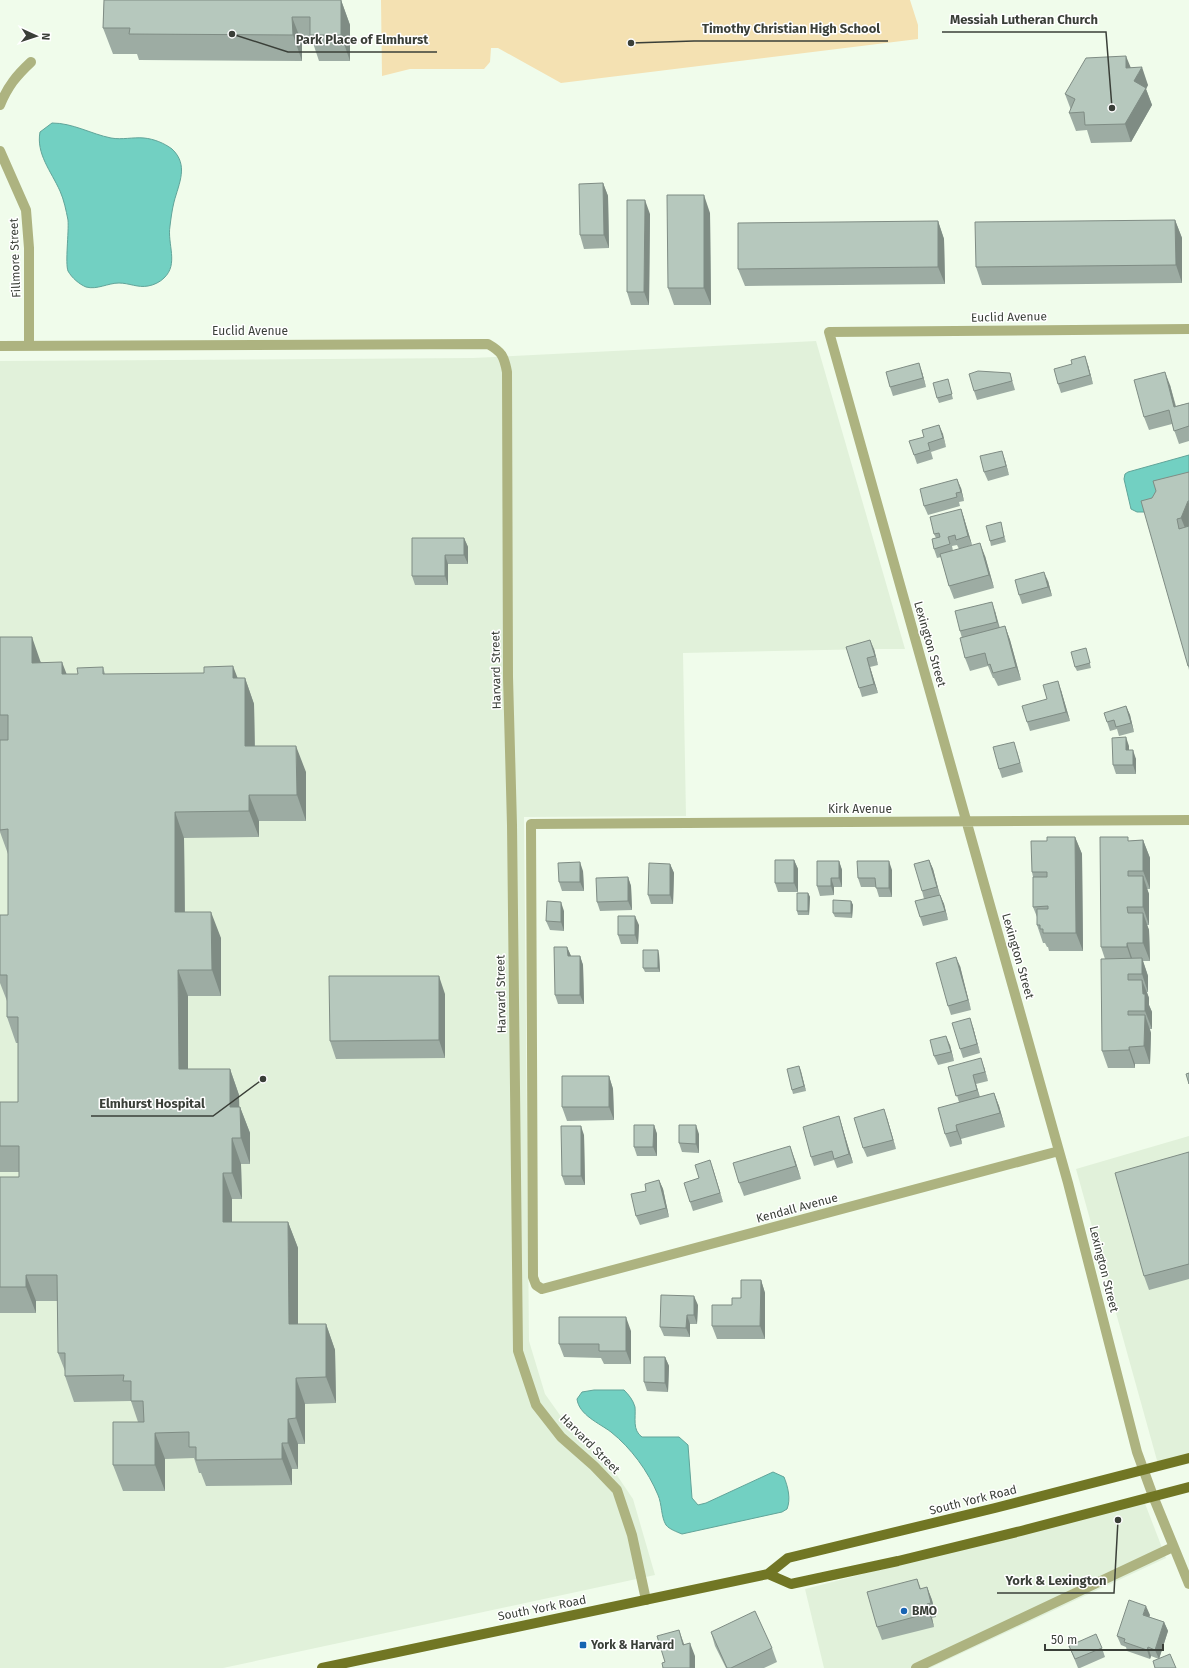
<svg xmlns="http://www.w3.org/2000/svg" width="1189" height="1668" font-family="'Fira Sans',sans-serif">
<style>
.built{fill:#e1f1da}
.green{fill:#f4e1b2}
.water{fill:#72d0c2;stroke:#61a499}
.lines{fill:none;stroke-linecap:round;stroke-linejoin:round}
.minor{stroke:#adb380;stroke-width:10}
.major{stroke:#717624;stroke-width:10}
.wall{fill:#9daca3}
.shaded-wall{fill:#7f8c84}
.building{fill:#b6c8bd;stroke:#7f8c84}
.poi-dot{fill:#1864b3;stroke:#fff;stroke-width:1.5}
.labels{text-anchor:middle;stroke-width:3;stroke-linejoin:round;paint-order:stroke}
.street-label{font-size:12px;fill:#3a3f38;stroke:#fff}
.poi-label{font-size:12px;font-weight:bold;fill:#3a3f38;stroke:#fff;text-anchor:start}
.leader{fill:none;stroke:#3a3f38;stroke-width:1.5}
.callout-dot{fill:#3a3f38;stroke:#fff;stroke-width:1.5}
.callout-label{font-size:13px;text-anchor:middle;font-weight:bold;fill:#3a3f38;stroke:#fff;stroke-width:3;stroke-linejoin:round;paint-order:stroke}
</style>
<rect width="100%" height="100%" fill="#f0fceb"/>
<path class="built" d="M816,341l89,308h-31l-191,4 3,163 -162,1 5,524 16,53 27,38 38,33 23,34 22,76 -432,93h-223v-1307l473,-3z
M1189,1136v319l-31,9 -82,-295z
M1144,1501l22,57 -236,110h-106l-19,-79z"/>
<path class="green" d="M381,0h529l8,25v14l-357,44 -63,-35h-7l-1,14 -6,7h-74l-28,7z"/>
<path class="water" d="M52,123c21,0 39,11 59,15 11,2 22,-1 33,0 10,1 20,5 28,11 17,16 7,34 2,53 -2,8 -3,16 -4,24 -3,18 9,38 -6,52 -4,4 -10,7 -16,8 -10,2 -19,-3 -29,-3 -11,0 -22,7 -33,4 -7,-3 -14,-9 -18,-16 -3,-8 1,-39 0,-51 -2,-10 -4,-20 -8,-29 -9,-20 -24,-37 -20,-59z
M1189,455v29l-44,28h-8l-6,-3 -7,-30 1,-5 3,-2z
M594,1390h30c5,5 9,10 11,17 1,11 -3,23 7,30h37l9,8 4,53 6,7 8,-2 67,-31 11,5c4,10 7,22 3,32l-5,3 -100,22c-5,-2 -13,-5 -16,-9 -5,-8 -4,-21 -8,-30 -10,-24 -27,-47 -47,-63 -12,-9 -32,-17 -34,-33l5,-7z"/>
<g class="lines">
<path class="minor" d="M0,105c8,-19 16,-29 31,-43
M0,151l26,59 3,38v97
M1189,329l-360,3 239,851 69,269 16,44 36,88
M0,346l488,-2c14,8 16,12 19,28l1,305 4,148 6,526 18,54 25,32 33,29 23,24 15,45 14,65
M1059,1151l-517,138 -6,-4 -3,-8 -2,-453 658,-4
M916,1668l257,-121"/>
<path class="major" d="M768,1574l23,10 107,-23 123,-30 168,-44
M322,1668l446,-94 20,-16 207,-50 194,-50"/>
</g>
<path class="wall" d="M104,0h237l9,25v36h-31l-6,-18h-11v18l-163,-1 -2,-6h-24l-10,-26z
M1131,68l17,17 -2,4 6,16 -21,37 -40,1 -4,-13 -11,1 -7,-18 2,-3 -6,-16z
M603,183l5,13 1,52 -25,1 -4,-14z
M710,213l1,92h-37l-6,-17z
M650,214l-1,91h-18l-4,-13z
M1175,220l7,18v45l-200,2 -6,-18z
M938,221l6,18 1,45 -200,2 -7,-17z
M1072,364l16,1 5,19 -32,9 -3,-9z
M922,372l4,15 -33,9 -3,-9z
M1010,373l5,17 -38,10 -3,-9z
M949,384l4,15 -14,4 -2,-5z
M1170,385l6,21 13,-3v38l-10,3 -7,-20 -23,6 -5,-13z
M939,425l7,22 -15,5 2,7 -16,5 -3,-9 10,-18z
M1005,460l4,15 -21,6 -4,-9z
M1189,472v198l-1,-4 -36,-168z
M961,488l3,13 -5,1 1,4 -32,9 -4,-9z
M961,509l3,9 8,27 -13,4 -2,-4 -5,1 1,5 32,5 9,32 -40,11 -5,-13 -8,-29 -4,1 -3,-9 2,-11 -2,-4z
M1002,527l4,15 -15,4 -1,-5z
M464,538l4,9v17h-20v21h-33l-3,-9z
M1048,581l4,15 -30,8 -3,-9z
M995,611l5,17 5,-2 5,14 11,40 -23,6 -4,-8h-1l-5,-12 -18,5 -5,-13 -3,-20 -2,-7z
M0,637l41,25 25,12h12l25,-7 2,7 140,4 9,26 1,42 51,26v49h-47v16l-75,1 1,74 36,26v58h-33v73h42l9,26v12h1l10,26v31h-9l1,35h-10v23h56l10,26v76h28l9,26 1,53 -31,1v40h-7v25h-6v16l-86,1 -5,-13h-2l-5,-15 -29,1v32h-42l-10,-26 25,-43 -7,-21 -57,1 -9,-26v-5l-7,-18v-52h-22v12h-36v-136h19v-5h-19v-70h18v-59h-2l-9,-26v-16l-7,-18v-68h8v-61l-8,-22z
M846,647l28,2 4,16 -8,2 8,26 -16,4z
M1087,652l4,16 -14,3 -2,-4z
M1061,690l9,31 -40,10 -3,-9 20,-23z
M1126,706l4,9 4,17 -15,4 -2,-7 -7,2 -3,-9z
M1129,746v4l7,9v15h-20l-3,-9z
M1017,751l6,21 -21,6 -3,-9z
M1075,837l7,17 1,97h-34l-1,-4h-1l-2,-4h-2l-6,-18v-8l-4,-10v-30l-1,-5 15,-31z
M1143,840l7,18v31h-3l2,5v31h-2l2,5 1,31h-7l5,15v16h-1l2,6v7l3,7v17h-2l1,4 -1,31h-15v4h-27l-6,-17 3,-92 -4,-12 28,-106z
M794,860l4,9v23h-20l-3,-9z
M929,860l4,9 7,26 4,9 4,16 -25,6 -3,-9 4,-18 -2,-8z
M839,861l3,9v17h-8v8l-14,1 -3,-10z
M670,864l4,9 -1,31h-22l-3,-9z
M892,870v27h-13l-3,-10h-15l-3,-9z
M583,871l1,20h-22l-3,-9z
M628,877l3,9 1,24 -32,1 -3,-9z
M808,893l2,4 -1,18h-11l-1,-4z
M851,901l2,4 -1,13 -17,-1 -2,-4z
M564,911v20l-14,-1 -4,-9z
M639,925l-1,19h-17l-3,-9z
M567,947l4,9h9l3,9 1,39h-26l-3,-9z
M659,954l1,18h-15l-2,-4z
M960,966l11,44 -20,5 -3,-9z
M445,994v64l-109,1 -6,-18z
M973,1027l7,26 -17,5 -3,-9z
M950,1045l4,16 -16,4 -4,-9z
M799,1066l7,25 -13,3 -1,-4z
M948,1067h36l4,14 -12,3 4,13 14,-4 5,13 6,21 -44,12 1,5 -12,3 -5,-13 14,-32z
M609,1076l4,13 1,31 -47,1 -5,-14z
M839,1116l3,10 11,37 -16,5 -3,-8 -20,6 -3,-9z
M887,1118l9,31 -29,8 -4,-9z
M654,1125l3,9v22h-20l-3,-9z
M699,1134v19l-17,-1 -3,-9z
M584,1135l1,50h-20l-3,-9z
M1189,1152v127l-40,11 -5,-14z
M795,1160l6,19 -57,17 -5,-13z
M713,1169l10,33 -30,9 -3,-9 9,-24z
M659,1180l4,9 6,28 -29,8 -4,-9 10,-25z
M761,1280l4,13v46h-48l-5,-13 20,-21z
M698,1305l-1,19h-7v13l-26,-1 -4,-9z
M631,1331v33h-27l-3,-6 -37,-1 -5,-13z
M665,1357l4,9 -1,26 -21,-1 -3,-9z
M917,1579l4,10 6,-2 5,13 4,17 -4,1 2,9 -52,13 -5,-13z
M1150,1615l-1,2 15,5 4,9 -9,28 -8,-3 -1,3 -23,-8 -1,-4 -5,-2 -4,-9z
M711,1632l61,16 5,14 -13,6h-38l-11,-22z
M1069,1646l33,2 3,9 -25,11h-2z"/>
<path class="shaded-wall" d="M341,0l9,25v36l-9,-26z
M292,17l10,26v18l-9,-26z
M1126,56l7,17 -7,-5z
M1142,67l6,18 -2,4 6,16 -21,37 -6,-18 9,-43z
M603,183l5,13 1,52 -5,-13z
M704,195l6,18 1,92 -7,-17z
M645,200l5,14 -1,91 -5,-13z
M1175,220l7,18v45l-6,-18z
M938,221l6,18 1,45 -7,-17z
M1085,356l3,9 5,19 -3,-9z
M919,363l3,9 4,15 -3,-9z
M1165,372l5,13 9,35 -5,-13z
M939,425l4,9 3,13 -3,-9z
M1002,451l3,9 4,15 -3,-9z
M957,479l4,9 3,13 -3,-9z
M1188,501l1,2v30l-1,2 -7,-17z
M961,509l3,9 8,27 -4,-9z
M464,538l4,9v17l-4,-9z
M980,543l5,13 9,32 -5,-13z
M445,555l3,9v21l-3,-9z
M1044,572l4,9 4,15 -4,-9z
M992,602l3,9 5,20 -3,-9z
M1005,626l5,14 11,40 -5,-13z
M32,637l9,26h-9z
M870,640l4,9 4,16 -3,-9z
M867,658l3,9 8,26 -4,-9z
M62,662l10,26 -10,-14z
M233,666l10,26 -10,-14z
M245,678l9,26 1,68 -10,-26z
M1058,681l3,9 9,31 -4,-9z
M1126,706l4,9 4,17 -3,-9z
M1126,737l3,9v13l-3,-9z
M296,746l10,26v49l-9,-26z
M1133,750l3,9v15l-3,-9z
M249,795l10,26v16l-10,-26z
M175,812l9,26 1,100 -10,-26z
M1075,837l7,17 1,97 -7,-18z
M1143,840l7,18v31l-7,-18z
M794,860l4,9v23l-4,-9z
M929,860l4,9 7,27 -3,-9z
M839,861l3,9v17l-3,-9z
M889,861l3,9v27l-3,-9z
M580,862l3,9 1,20 -4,-9z
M670,864l4,9 -1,31 -3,-9z
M1143,876l6,18v31l-6,-18z
M628,877l3,9 1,24 -4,-9z
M831,878l3,9v8l-3,-9z
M808,893l2,4 -1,18 -1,-4z
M940,895l4,9 4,16 -3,-9z
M851,901l2,4 -1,13 -1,-5z
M561,902l3,9v20l-3,-9z
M211,912l10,26v58l-9,-26z
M1143,913l6,17 1,31 -7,-18z
M635,916l4,9 -1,19 -3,-9z
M1127,943l6,18v4l-6,-18z
M567,947l4,9h-3z
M658,950l1,4 1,18 -2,-4z
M580,956l3,9 1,39 -4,-9z
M956,957l4,9 11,44 -3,-10z
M1142,958l6,18v16l-6,-18z
M178,970l10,26v99l-9,-26z
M439,976l6,18v64l-6,-18z
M1142,980l7,18v7l3,7v17l-7,-18 -2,-17z
M1145,1015l6,18 -1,31 -6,-18z
M970,1018l3,9 7,26 -3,-9z
M946,1036l4,9 4,16 -3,-9z
M1129,1047l6,17v4l-6,-18z
M981,1058l3,9 4,14 -3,-9z
M799,1066l2,5 5,20 -2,-5z
M230,1069l9,26 1,38 -10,-26z
M973,1075l3,9 4,15 -3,-9z
M609,1076l4,13 1,31 -5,-13z
M994,1093l5,13 6,21 -5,-14z
M240,1107l10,26v31l-9,-26z
M884,1109l3,9 9,31 -3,-9z
M839,1116l3,10 11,37 -4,-9z
M654,1125l3,9v22l-4,-9z
M696,1125l3,9v19l-3,-9z
M956,1125l5,14 1,5 -5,-13z
M581,1126l3,9 1,50 -4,-9z
M232,1138l9,26 1,35 -10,-26z
M790,1146l5,14 6,19 -5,-13z
M710,1160l3,9 10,33 -3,-9z
M223,1173l9,26v49l-9,-26z
M659,1180l4,9 6,28 -3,-9z
M288,1222l10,26v102l-9,-26z
M26,1275l10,26v12l-10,-26z
M761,1280l4,13v46l-5,-13z
M694,1296l4,9 -1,19 -3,-9z
M687,1315l3,9v13l-4,-9z
M626,1317l5,14v33l-5,-13z
M326,1324l9,26 1,53 -10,-26z
M665,1357l4,9 -1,26 -3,-9z
M296,1378l9,26v40l-9,-26z
M288,1419l10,25v25l-10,-26z
M155,1433l10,26v32l-10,-26z
M282,1443l10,26v16l-10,-26z
M927,1587l5,13 4,17 -5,-14z
M927,1604l5,14 2,9 -5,-14z
M1146,1606l4,9 -3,9 -4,-9z
M1164,1622l4,9 -9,28 -4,-9z
M679,1630l5,14 4,14 -5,-13z
M690,1643l5,13v12h-5z
M1148,1647l3,9 -1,3 -3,-9z"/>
<path class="building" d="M104,0h237v35h-31v-18h-18l1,18 -164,-1 1,-6h-27z
M1126,56v12l16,-1 -8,14 12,7 -21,36 -40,1 -1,-13 -15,1 6,-14 -10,-5 21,-36z
M603,183l1,52h-24l-1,-51z
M667,195h37v93h-36z
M627,200h18l-1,92h-17z
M1175,220l1,45 -200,2 -1,-45z
M938,221v46l-200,2v-46z
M1085,356l5,19 -32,9 -4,-15 18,-5 -1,-4z
M919,363l4,15 -33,9 -4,-15z
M978,371l32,2 2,8 -38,10 -5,-17z
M1165,372l9,35 15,-4v23l-15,5 -5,-21 -25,7 -10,-37z
M948,379l4,15 -15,4 -4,-15z
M939,425l4,13 -15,5 2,7 -16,5 -5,-14 15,-4 -2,-7z
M1002,451l4,15 -22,6 -4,-16z
M1189,472v29h-1l-7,17 -4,1 2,10 10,-3v140h-1l-47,-165 11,-3 4,-7 -3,-10z
M957,479l4,13 -5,1 1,4 -33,9 -4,-17z
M961,509l7,27 -12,4 -1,-5 -7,2 2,7 -16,5 -2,-10 8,-2 -1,-4 -5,1 -4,-17z
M1001,522l3,15 -14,4 -4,-15z
M412,538h52v17h-19v21h-33z
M980,543l9,32 -40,11 -9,-32z
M1044,572l4,15 -29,8 -4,-15z
M992,602l5,20 -37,9 -5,-20z
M1005,626l11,41 -23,6 -3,-9 -2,1 -3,-12 -20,5 -5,-20z
M0,637h32v26l30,-1v12h16l-1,-6 26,-1v7l101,-1v-6l29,-1v12h12v68h51l1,49h-48v16l-74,1v100h36l1,58h-34l1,99h51v38h10l1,31h-9v35h-9v49h65l1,102h37v53l-30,1v40l-8,1v24h-6v16l-86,1v-13h-7v-15l-34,1v32h-42v-43h31l-1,-21h-12v-20h-8l1,-6 -59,1v-23h-7l-1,-78h-31v12h-26v-110h19v-31h-19v-44h18v-85h-11v-42h-7v-60h8v-86l-8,1v-90h8v-25h-8z
M870,640l5,16 -8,2 7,26 -15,4 -13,-41z
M1086,648l4,15 -15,4 -4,-15z
M1058,681l8,31 -39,10 -5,-16 25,-7 -4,-14z
M1126,706l5,17 -15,4 -2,-7 -7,2 -3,-9z
M1126,737v13h7v15h-20l-1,-27z
M1014,742l6,21 -21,6 -6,-22z
M1047,837h28l1,96h-33v-4h-3v-4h-3v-16h11v-3l-15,1v-30h14v-5h-15l-1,-31h16z
M1100,837h28v4l15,-1v31h-15v5h15v31h-16l1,6h15v30h-16v4h-26z
M775,860h19v23h-19z
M929,860l8,27 -15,4 -8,-27z
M817,861h22v17h-8v8h-14z
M857,861h32v27h-13l-1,-10h-17z
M580,862v20h-21l-1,-19z
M649,863l21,1v31h-22z
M628,877v24l-31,1 -1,-24z
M797,893h11v18h-11z
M940,895l5,16 -25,6 -5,-16z
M833,900l18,1v12h-18z
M547,901l14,1v20l-15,-1z
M618,916h17v19h-17z
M554,947h13l1,9h12v39h-25z
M643,950h15v18h-15z
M956,957l12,43 -20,6 -12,-43z
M1142,958v16h-14v6h14l1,14h2v17h-17v4h17l-1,31 -15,1v3l-27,1 -1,-92z
M329,976h110v64l-109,1z
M970,1018l7,26 -17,5 -8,-26z
M946,1036l5,16 -17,4 -4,-16z
M981,1058l4,14 -12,3 4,15 -21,6 -8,-29z
M799,1066l5,20 -12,4 -5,-21z
M1189,1073v11l-3,-10z
M562,1076h47v31h-47z
M994,1093l6,20 -44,12 1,6 -12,3 -7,-26z
M884,1109l9,31 -30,8 -9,-30z
M839,1116l10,38 -15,5 -2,-8 -21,6 -8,-30z
M634,1125h20l-1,22h-19z
M679,1125h17v19l-17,-1z
M561,1126h20v50h-19z
M790,1146l6,20 -57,17 -6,-20z
M1189,1152v112l-45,12 -29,-103z
M710,1160l10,33 -30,9 -6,-19 15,-5 -4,-13z
M659,1180l7,28 -30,8 -5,-22 15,-3 -1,-7z
M741,1280h20l-1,46h-48v-21h20v-7h9z
M661,1295l33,1v19h-7l-1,13 -26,-1z
M559,1317h67v34h-27v-7h-40z
M644,1357h21v26l-21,-1z
M917,1579l3,10 7,-2 4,16 -4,1 2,9 -52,14 -10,-35z
M1129,1600l17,6 -3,9 21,7 -9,28 -7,-3 -1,3 -23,-8 1,-3 -8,-3z
M755,1611l17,37 -41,20h-4l-16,-36z
M679,1630l4,15 7,-2v25h-27l-1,-5 3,-1 -8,-26z
M1096,1634l6,14 -27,11 -6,-13z
M1170,1654l6,14h-21l-2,-7z"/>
<g class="poi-dot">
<circle cx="904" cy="1611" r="4"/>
<rect x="579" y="1641" width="8" height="8" rx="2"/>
</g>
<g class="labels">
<g class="street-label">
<text transform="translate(15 258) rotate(-92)" y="4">Fillmore Street</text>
<text transform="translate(1009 317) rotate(-1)" y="4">Euclid Avenue</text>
<text x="250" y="335">Euclid Avenue</text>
<text transform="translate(930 644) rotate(74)" y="4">Lexington Street</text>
<text transform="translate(496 670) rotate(-91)" y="4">Harvard Street</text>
<text x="860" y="813">Kirk Avenue</text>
<text transform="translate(1018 956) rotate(74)" y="4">Lexington Street</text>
<text transform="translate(501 994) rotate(-91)" y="4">Harvard Street</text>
<text transform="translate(797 1208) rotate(-15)" y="4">Kendall Avenue</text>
<text transform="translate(1104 1269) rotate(76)" y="4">Lexington Street</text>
<text transform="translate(590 1444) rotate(45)" y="4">Harvard Street</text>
<text transform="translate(973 1500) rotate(-14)" y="4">South York Road</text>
<text transform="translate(542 1608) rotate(-11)" y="4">South York Road</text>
</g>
<g class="poi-label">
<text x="912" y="1615">BMO</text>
<text x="591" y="1649">York &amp; Harvard</text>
</g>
</g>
<path class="leader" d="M1112 108L1106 32H942M631 43L694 41H888M232 34L288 52H437M263 1079L213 1116H91M1118 1520L1114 1593H997"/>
<g class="callout-dot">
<circle cx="1112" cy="108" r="4"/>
<circle cx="631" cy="43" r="4"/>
<circle cx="232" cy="34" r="4"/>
<circle cx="263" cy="1079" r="4"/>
<circle cx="1118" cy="1520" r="4"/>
</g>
<g class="callout-label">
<text x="1024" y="24">Messiah Lutheran Church</text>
<text x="791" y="33">Timothy Christian High School</text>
<text x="362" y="44">Park Place of Elmhurst</text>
<text x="152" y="1108">Elmhurst Hospital</text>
<text x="1056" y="1585">York &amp; Lexington</text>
</g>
<g transform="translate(36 36) rotate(93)" stroke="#ffffff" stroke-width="3" paint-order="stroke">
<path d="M0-3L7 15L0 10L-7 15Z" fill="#3a3f38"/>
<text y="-6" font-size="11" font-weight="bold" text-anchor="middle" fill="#3a3f38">N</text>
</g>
<path d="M1045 1644v6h118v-6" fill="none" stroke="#3a3f38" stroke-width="2"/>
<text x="1051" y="1644" font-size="12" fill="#3a3f38" stroke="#ffffff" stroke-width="3" paint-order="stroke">50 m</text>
</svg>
